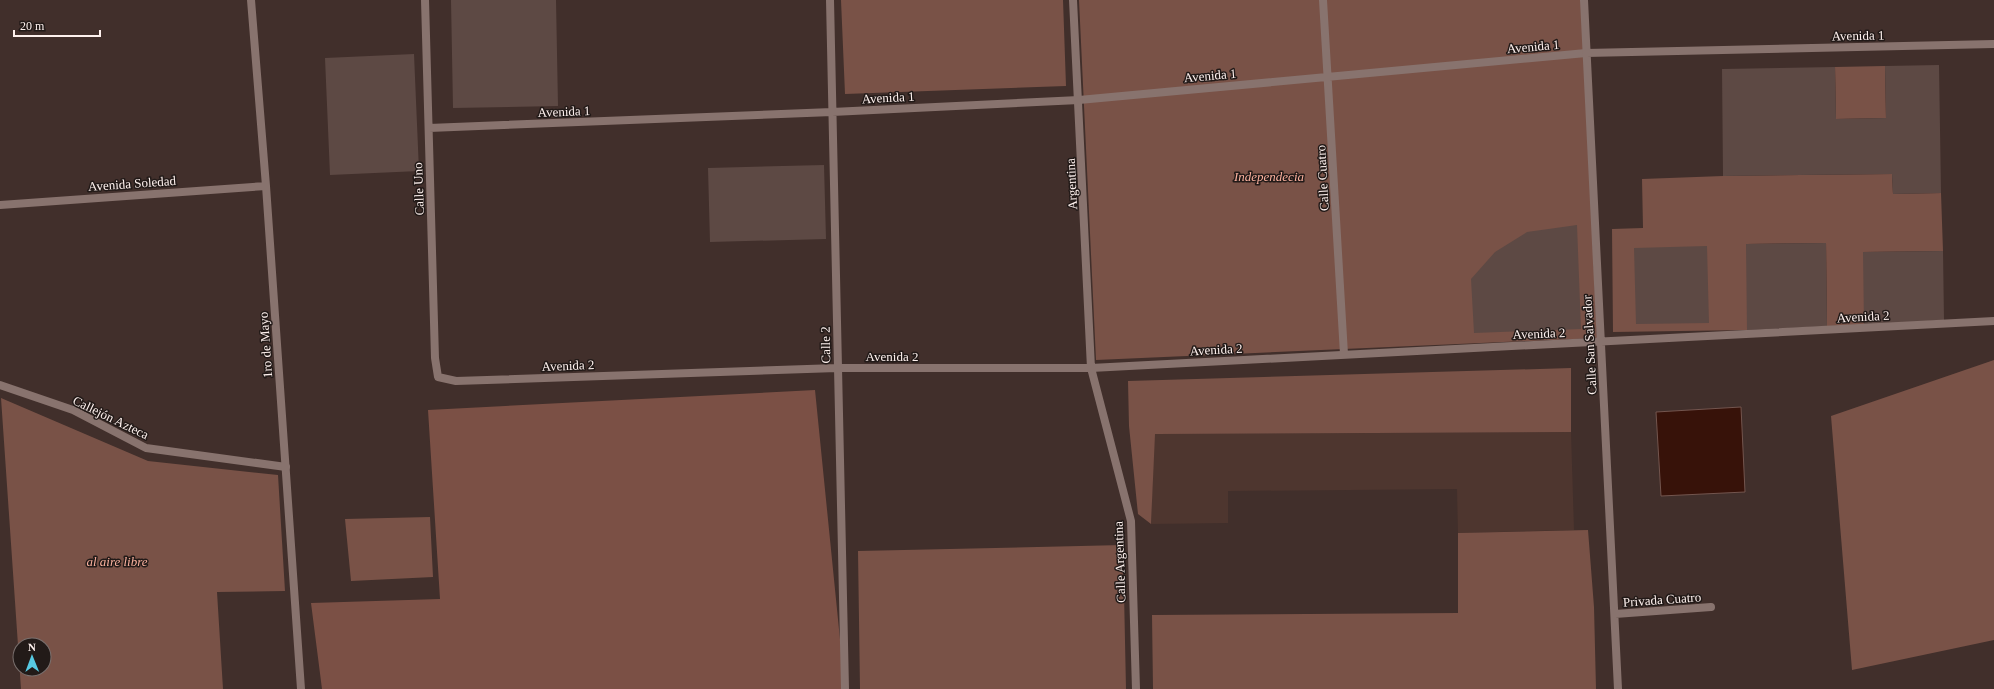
<svg xmlns="http://www.w3.org/2000/svg" width="1994" height="689" font-family="Georgia,serif">
<style>
.built{fill:#4e362f}
.green{fill:#795247;fill-rule:evenodd}
.forest{fill:#7b5045}
.water{fill:#371209;stroke:#73554e}
.building{fill:#5d4944}
.lines{fill:none;stroke-linecap:round;stroke-linejoin:round}
.service{stroke:#88736e;stroke-width:8}
.pedestrian{stroke:#88736e;stroke-width:8}
.minor{stroke:#88736e;stroke-width:8}
.labels{text-anchor:middle;stroke-width:3;stroke-linejoin:round;paint-order:stroke}
.street-label{font-size:13px;fill:#fef1ee;stroke:#221a18}
.park-label{font-size:13px;font-style:italic;fill:#fab19e;stroke:#221a18}
</style>
<rect width="100%" height="100%" fill="#412f2b"/>
<path class="built" d="M1571,432l3,98 -116,3 -1,-44 -229,2v32l-77,1 3,-90z"/>
<path class="green" d="M841,0h222l3,86 -221,8z
M1079,0h503l15,338 -501,22z
M1885,66l1,52 -50,1 -1,-52z
M1892,174l1,20 48,-1 2,58 -79,1v73l-37,1 -1,-83 -79,1v86l-134,2 -1,-103 31,-1 -1,-49 81,-3z
M1994,360v280l-142,30 -21,-254z
M1571,368v64l-416,2 -4,90 -13,-10 -9,-88 -1,-45z
M1,398l147,63 130,14 7,116 -68,1 6,97h-202zM20,645h24v24h-24z
M430,517l3,60 -82,4 -6,-62z
M1588,530l6,77 2,82h-443l-1,-74 306,-2v-80z
M1123,545l3,144h-266l-2,-138z"/>
<path class="forest" d="M815,390l30,299h-523l-11,-86 129,-4 -12,-189z"/>
<path class="water" d="M1741,407l4,85 -84,4 -5,-84z"/>
<path class="building" d="M451,0h105l2,106 -105,2z
M414,54l5,117 -89,4 -5,-117z
M1939,65l2,128 -48,1 -1,-20 -169,2 -1,-107 113,-2 1,52 50,-1 -1,-52z
M824,165l2,74 -116,3 -2,-74z
M1577,225l4,104 -107,4 -3,-54 24,-27 32,-20z
M1826,243l1,83 -80,4 -1,-86z
M1707,246l2,77 -73,1 -2,-76z
M1943,251l1,69 -80,5 -1,-73z"/>
<g class="lines">
<path class="service" d="M0,385l73,25 73,38 140,19"/>
<path class="pedestrian" d="M1323,0l21,354
M1079,100l507,-47"/>
<path class="minor" d="M251,0l15,186 35,503
M425,0l10,358 3,19 18,4 381,-13h254l903,-47
M830,0l15,689
M1073,0l18,368 40,153 5,168
M1584,0l34,689
M1586,53l408,-9
M429,128l403,-16 247,-12
M0,205l266,-19
M1615,614l96,-7"/>
</g>
<g class="labels">
<g class="street-label">
<text transform="translate(1858 35) rotate(-1)" y="5">Avenida 1</text>
<text transform="translate(1533 46) rotate(-5)" y="5">Avenida 1</text>
<text transform="translate(1210 75) rotate(-5)" y="5">Avenida 1</text>
<text transform="translate(888 97) rotate(-3)" y="5">Avenida 1</text>
<text transform="translate(564 111) rotate(-2)" y="5">Avenida 1</text>
<text transform="translate(1322 178) rotate(-93)" y="5">Calle Cuatro</text>
<text transform="translate(132 183) rotate(-4)" y="5">Avenida Soledad</text>
<text transform="translate(1071 184) rotate(-93)" y="5">Argentina</text>
<text transform="translate(418 189) rotate(-92)" y="5">Calle Uno</text>
<text transform="translate(1863 316) rotate(-3)" y="5">Avenida 2</text>
<text transform="translate(1539 333) rotate(-2)" y="5">Avenida 2</text>
<text transform="translate(265 345) rotate(-94)" y="5">1ro de Mayo</text>
<text transform="translate(825 345) rotate(-91)" y="5">Calle 2</text>
<text transform="translate(1589 345) rotate(-93)" y="5">Calle San Salvador</text>
<text transform="translate(1216 349) rotate(-3)" y="5">Avenida 2</text>
<text x="892" y="361">Avenida 2</text>
<text transform="translate(568 365) rotate(-2)" y="5">Avenida 2</text>
<text transform="translate(111 417) rotate(26)" y="5">Callejón Azteca</text>
<text transform="translate(1119 562) rotate(-92)" y="5">Calle Argentina</text>
<text transform="translate(1662 599) rotate(-4)" y="5">Privada Cuatro</text>
</g>
<g class="park-label">
<text x="1269" y="181">Independecia</text>
<text x="117" y="566">al aire libre</text>
</g>
</g>
<g transform="translate(32 657) rotate(359)"><circle r="19" fill="#221a18" stroke="#7a706e"/>
<path d="M0-3L7 15L0 10L-7 15Z" fill="#57c9e2"/>
<text y="-6" font-size="11" font-weight="bold" text-anchor="middle" fill="#fef1ee">N</text>
</g>
<path d="M14 30v6h86v-6" fill="none" stroke="#fef1ee" stroke-width="2"/>
<text x="20" y="30" font-size="12" fill="#fef1ee" stroke="#221a18" stroke-width="3" paint-order="stroke">20 m</text>
</svg>
